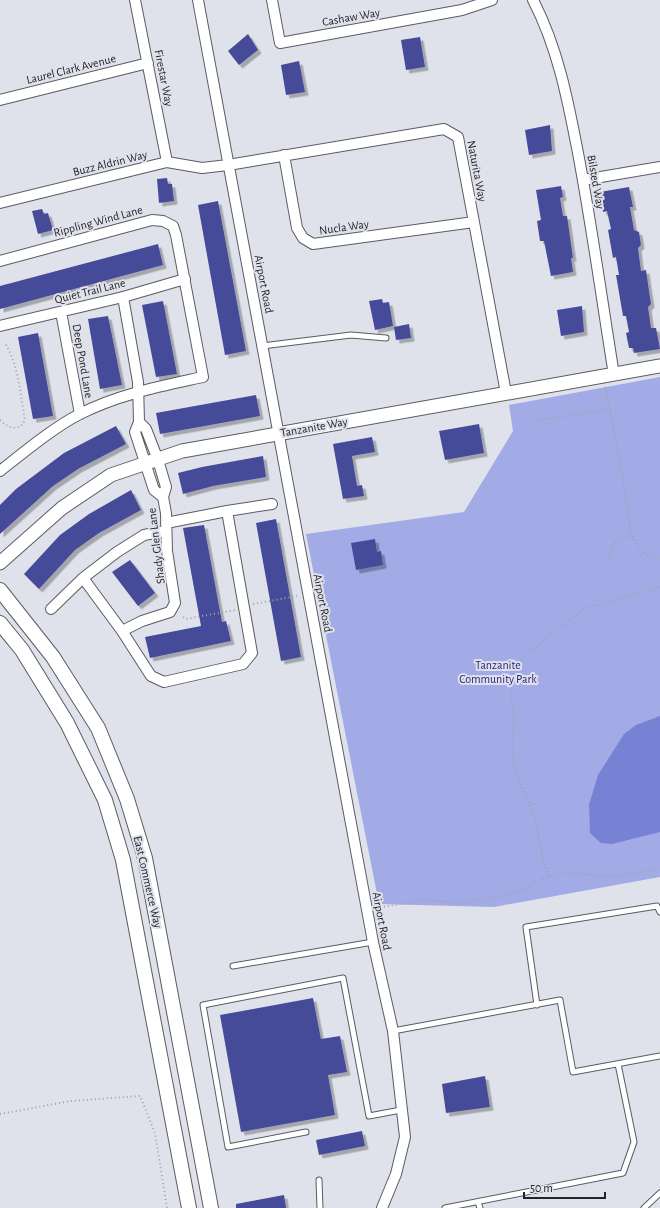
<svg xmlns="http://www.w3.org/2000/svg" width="660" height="1208" font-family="'Alegreya Sans',sans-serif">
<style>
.green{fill:#a2abe5}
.water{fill:#7882d5}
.building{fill:#454b98;filter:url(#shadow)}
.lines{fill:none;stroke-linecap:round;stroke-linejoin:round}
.service-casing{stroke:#5a5b63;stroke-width:7}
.minor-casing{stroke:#5a5b63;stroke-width:12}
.tertiary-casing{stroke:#5a5b63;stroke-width:15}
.secondary-casing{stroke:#5a5b63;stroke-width:16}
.path{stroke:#a0a2a9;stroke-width:2;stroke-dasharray:1 3;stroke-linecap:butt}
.service{stroke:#fff;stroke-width:5}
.minor{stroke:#fff;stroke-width:10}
.tertiary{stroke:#fff;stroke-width:13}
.secondary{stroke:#fff;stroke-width:14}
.labels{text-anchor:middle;stroke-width:4;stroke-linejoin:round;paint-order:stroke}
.street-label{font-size:12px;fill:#222326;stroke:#e0e2eb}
.park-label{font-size:12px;fill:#261d7f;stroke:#e0e2eb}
</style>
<defs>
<filter id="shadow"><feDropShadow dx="3.5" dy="3.5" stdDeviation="0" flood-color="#0004"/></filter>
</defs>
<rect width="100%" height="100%" fill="#e0e2eb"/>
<path class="green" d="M660,377v500l-166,30 -115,-3 -73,-370 158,-22 49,-81 -4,-26z"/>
<path class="water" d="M660,716v116l-48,12 -11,-1 -11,-10 -1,-28 9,-30 26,-41 12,-9z"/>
<path class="building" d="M248,34l10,16 -19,15 -11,-14z
M420,37l5,30 -19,3 -5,-30z
M299,61l6,31 -19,3 -5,-30z
M550,125l2,26 -23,4 -4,-25z
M167,178l1,6h4l2,17 -15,2 -2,-24z
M561,186l2,11 -3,1 3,18h4l6,42h-2l2,14 -22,4 -7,-35h-4l-3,-20 4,-1 -5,-30z
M629,187l4,20h-3l4,23 5,2 2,13 -3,3 3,23 5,-1 3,21 2,13 -3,3 3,21h5l4,21 -26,4 -1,-5h-4l-3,-15 3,-1 -3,-16h-3l-7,-41h3l-3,-18 -3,1 -5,-28 3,-1 -4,-18 -4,1 -3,-20z
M218,201l28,150 -21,4 -27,-150z
M42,209l2,5 4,-1 5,17 -15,4 -6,-23z
M158,244l5,21 -163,44v-23z
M382,299l1,4 6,-1 4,24 -18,4 -6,-29z
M163,301l14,73 -21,3 -14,-72z
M582,306l2,26 -23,4 -4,-26z
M108,316l14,69 -22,4 -12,-70z
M409,324l2,14 -15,2 -2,-13z
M38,333l15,83 -20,3 -15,-82z
M256,395l4,21 -100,18 -4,-21z
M479,424l5,29 -39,7 -6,-29z
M116,426l10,18 -48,25 -25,17 -53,48v-29l16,-16 48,-36z
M372,437l3,15 -23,4 5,30 5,-1 2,11 -21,3 -10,-55z
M263,456l3,21 -53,9 -30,8 -5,-21 24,-6z
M131,490l10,20 -42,23 -24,17 -36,39 -15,-15 36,-39 29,-21z
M276,519l25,138 -20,4 -25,-138z
M204,525l18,97 4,-1 5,20 -81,17 -5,-21 56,-11 -18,-98z
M375,539l2,13 4,-1 2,14 -27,5 -5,-27z
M130,560l25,33 -17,13 -26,-34z
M313,998l8,41 19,-3 7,36 -19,3 7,40 -94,17 -21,-117z
M485,1076l5,31 -44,6 -4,-29z
M362,1131l3,15 -46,9 -3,-15z
M284,1195l2,13h-50v-4z"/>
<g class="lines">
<defs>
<path id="service" d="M262,346l89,-11 35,3
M233,966l140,-24
M537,1005l-11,-78 131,-21 3,6
M393,1031l167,-31 13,72 87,-16
M306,1132l-78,15 -25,-142 140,-27 26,138 32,-6
M319,1180l1,28
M478,1202l2,6
M445,1208l178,-35 11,-31 -16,-78
M644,1208l16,-15"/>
<path id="minor" d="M135,0l32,162
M198,0l175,942 20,89 12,106 -9,37 -14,34
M272,0l8,43 182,-33 30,-10
M533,0c25,48 35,101 45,153 14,74 24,148 36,222
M0,100l148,-37
M284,155l13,73 6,10 10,6 161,-22
M583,180l77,-13
M0,203l167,-41 35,6 26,-3 216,-36 14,8 48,256
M0,261l152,-41 11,1 10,5 3,9 27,142c-41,9 -84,17 -123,37 -26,13 -57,39 -80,57
M123,297l15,85 1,40 -4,10 19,58 9,7
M61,312l19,102
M0,326l123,-29 62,-18
M166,523l61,-12
M83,578l34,-26 27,-17 22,-4
M51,609l32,-31 39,53 29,45 13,6 79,-18 9,-11 -25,-142 45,-7
M122,631l20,-10 28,-9 5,-9 -8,-52 -1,-38 -3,-16 3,-10 -8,-27 -12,-31 -7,-7"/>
<path id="tertiary" d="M0,563l62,-55 49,-33 71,-24 478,-85"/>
<path id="secondary" d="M0,590l53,67 45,71 29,71 18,59 66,350
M0,623l22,27 45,73 38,77 18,60 66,348"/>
</defs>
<use href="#service" class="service-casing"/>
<use href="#minor" class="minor-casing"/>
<use href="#tertiary" class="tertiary-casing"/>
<use href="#secondary" class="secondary-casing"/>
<path class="path" d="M605,387l18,90 8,57 9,16 13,8 7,1
M0,420c7,7 15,11 23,4l2,-4c-5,-27 -6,-53 -20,-77
M534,421l76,-12
M607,561l7,-18 17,-9
M253,604l44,-8
M183,617l3,2 49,-9
M530,806l8,-4
M549,876l-6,-17 -8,-43 -14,-31 -7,-23 -2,-17 2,-28 -3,-22 3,-22 10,-17 60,-47 76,-22
M376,908l49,-8 38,3 45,-8 13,-4 21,-12 25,-7 43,5 50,-8
M0,1114l71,-13 69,-5 15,37 12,75"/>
<use href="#service" class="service"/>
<use href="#minor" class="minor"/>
<use href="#tertiary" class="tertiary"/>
<use href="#secondary" class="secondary"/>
</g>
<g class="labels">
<g class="street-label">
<text transform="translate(351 17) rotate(-10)" y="4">Cashaw Way</text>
<text transform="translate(71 69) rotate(-14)" y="4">Laurel Clark Avenue</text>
<text transform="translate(164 78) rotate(79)" y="4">Firestar Way</text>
<text transform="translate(110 163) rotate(-14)" y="4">Buzz Aldrin Way</text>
<text transform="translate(477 171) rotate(79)" y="4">Naturita Way</text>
<text transform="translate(596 182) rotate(80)" y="4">Bilsted Way</text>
<text transform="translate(98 221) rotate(-15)" y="4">Rippling Wind Lane</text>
<text transform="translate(344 227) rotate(-8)" y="4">Nucla Way</text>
<text transform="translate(264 284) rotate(79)" y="4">Airport Road</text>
<text transform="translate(90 291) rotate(-14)" y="4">Quiet Trail Lane</text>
<text transform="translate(83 361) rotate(80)" y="4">Deep Pond Lane</text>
<text transform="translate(314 427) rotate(-10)" y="4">Tanzanite Way</text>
<text transform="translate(156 546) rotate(-97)" y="4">Shady Glen Lane</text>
<text transform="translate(323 603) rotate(79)" y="4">Airport Road</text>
<text transform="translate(148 882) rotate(77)" y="4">East Commerce Way</text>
<text transform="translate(382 921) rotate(79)" y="4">Airport Road</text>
</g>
<g class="park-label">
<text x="498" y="669">Tanzanite<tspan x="498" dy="14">Community Park</tspan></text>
</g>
</g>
<path d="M524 1192v6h81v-6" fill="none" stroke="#222326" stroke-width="2"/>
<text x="530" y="1192" font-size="12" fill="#222326" stroke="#e0e2eb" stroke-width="3" paint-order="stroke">50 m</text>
</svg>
